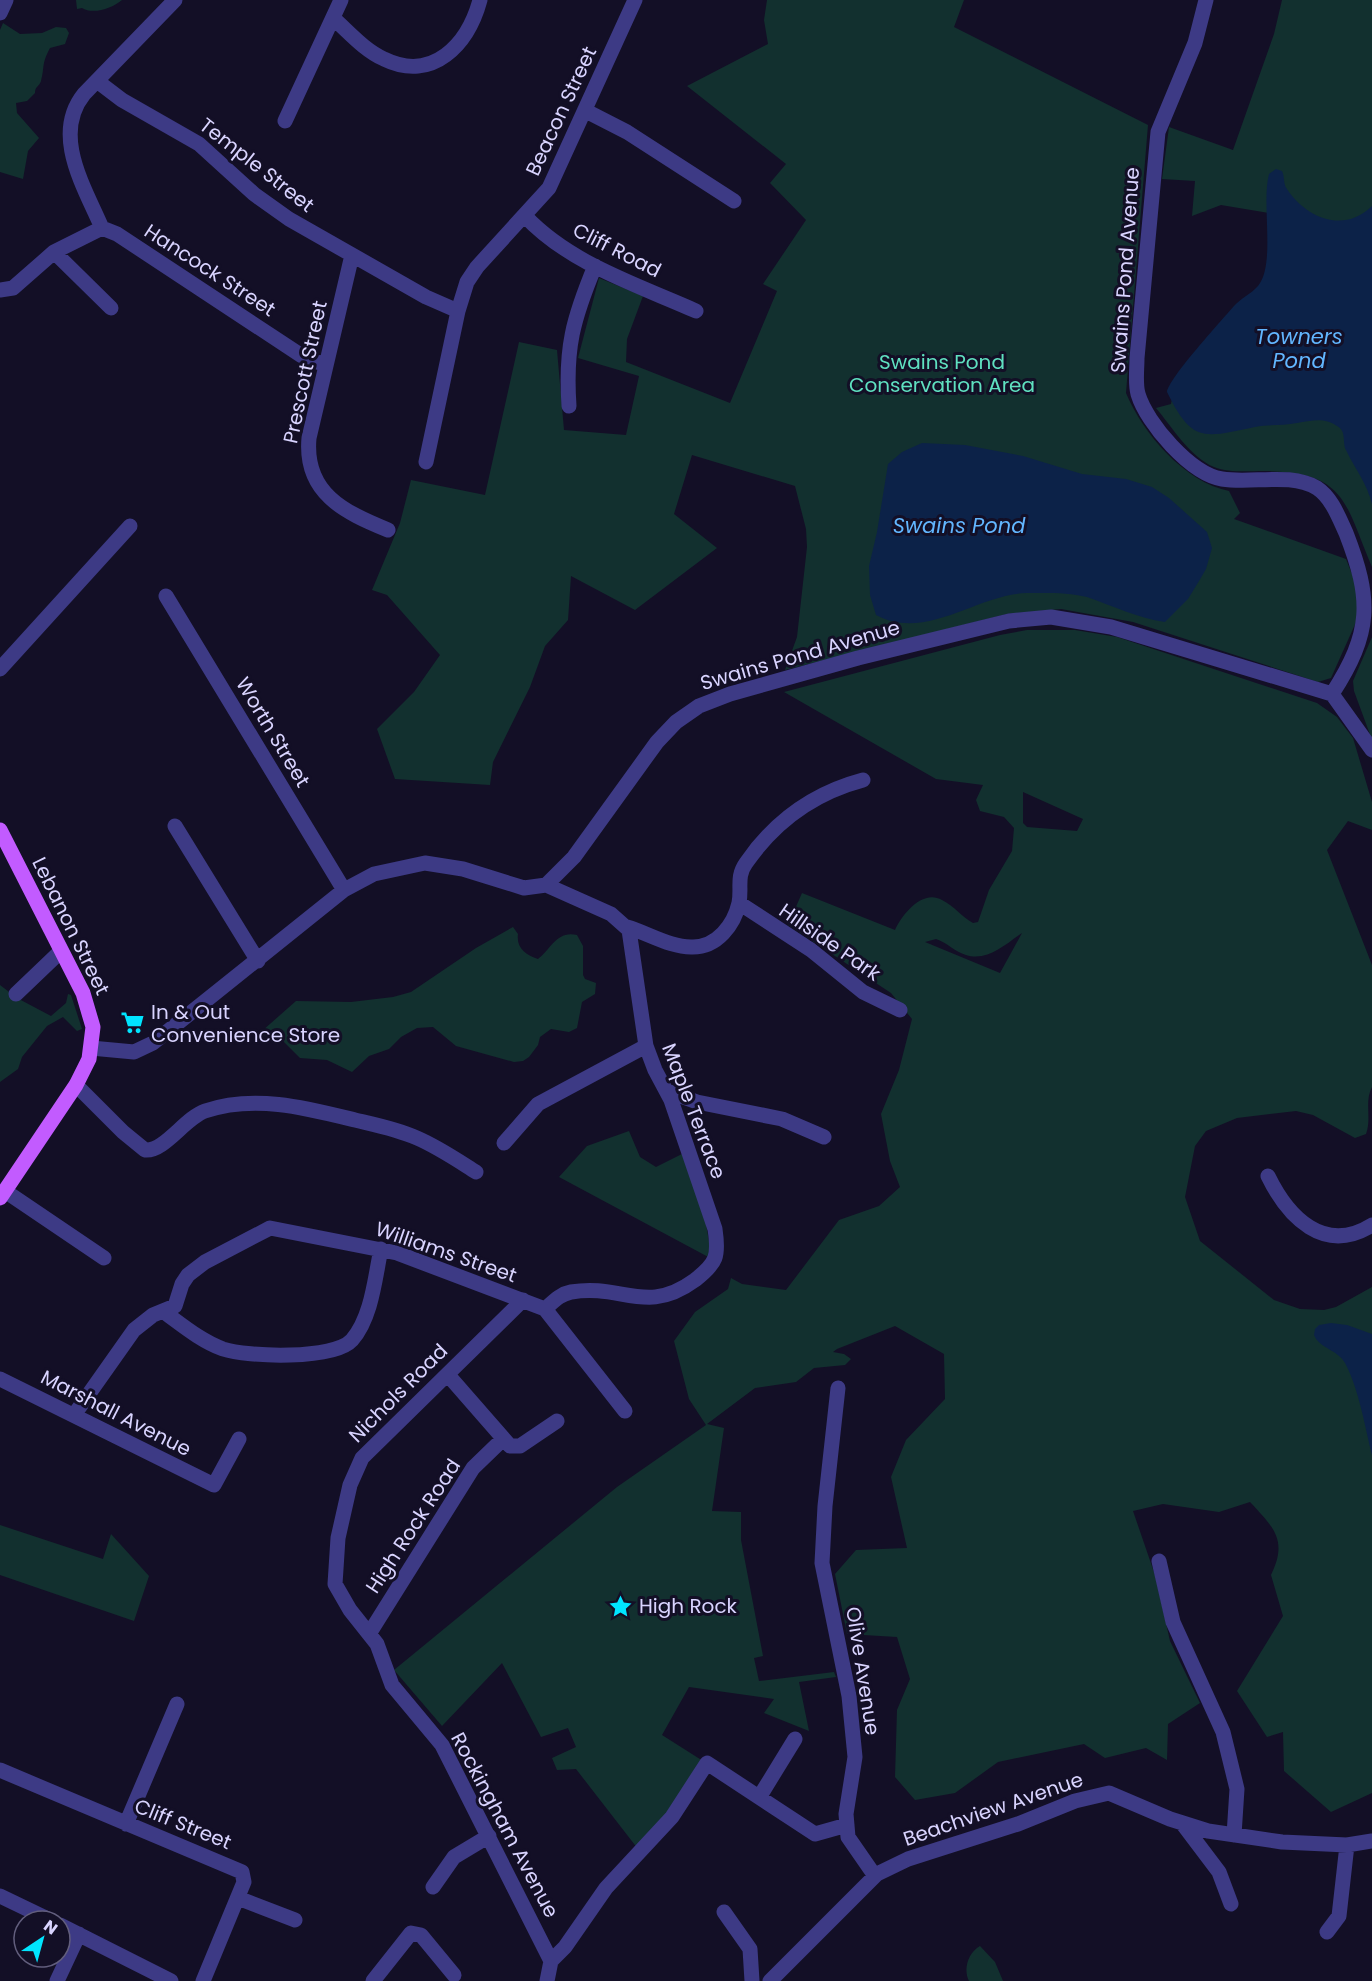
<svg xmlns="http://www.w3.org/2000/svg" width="1372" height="1981" font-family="Poppins,sans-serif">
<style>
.green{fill:#12302f;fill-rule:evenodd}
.water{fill:#0c2248}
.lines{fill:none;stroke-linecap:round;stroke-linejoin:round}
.minor{stroke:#3d3a85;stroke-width:15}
.major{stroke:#c25bff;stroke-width:15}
.labels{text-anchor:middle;stroke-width:6;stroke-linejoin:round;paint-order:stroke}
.street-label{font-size:20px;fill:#d9d4ff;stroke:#130f26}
.park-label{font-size:20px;fill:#5fe0c0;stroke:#130f26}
.poi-label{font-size:20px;fill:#d9d4ff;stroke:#130f26;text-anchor:start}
.water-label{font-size:21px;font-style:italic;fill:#62b6ff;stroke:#130f26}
</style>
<rect width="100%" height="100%" fill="#130f26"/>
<path class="green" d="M76,0h46c-9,8 -29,15 -40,8l-5,1z
M767,0h197l-10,27 194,98 -22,268c17,41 59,89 103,98l11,22 -6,6 112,40 12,30 -1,31 -26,58 -13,4 -185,-60 -72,-13 -54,5 -222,56 12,-33 10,-90 -1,-18 -11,-43 -103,-31 -18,59 43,34 -82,62 -64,-34 -3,44 -23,26 -15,41 -37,75 -3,23 -95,-6 -18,-50 37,-37 26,-37 -53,-60 -15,-5 28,-67 11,-43 74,15 34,-153 38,8 7,80 62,5 13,-59 -61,-18 21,-80 44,18 -16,43 -1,23 104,41 47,-112 -14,-7 43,-64 -36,-37 16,-19 -99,-78 81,-42 -4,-24z
M1282,0h90v567c-28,-66 -26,-95 -108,-96 -16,0 -35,2 -50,-4 -24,-10 -42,-40 -58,-59l15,-4 4,-22 90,-95 10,-73 -54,-9 -29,11 3,-35 -33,-2 7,-52 64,23 41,-116z
M3,23l17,11 22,-1 14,-6 10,1 3,5 -4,11 -15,4c-9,17 -5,18 -9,33 -2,6 -6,5 -6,12l-8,8 -11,2 1,10 22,25 -11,13 -5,28 -23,-7v-142z
M1027,630h48l42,7 200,66 20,14 16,21 19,64v28l-24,-9 -21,29 45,115v122c-8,15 0,31 -6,47l-11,4 -42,-23 -17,-4 -59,7 -31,13 -11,15 -10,51 15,44 74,59 26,9 24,1 12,-3 36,-20v506l-41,19 -47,-41 -1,-39 -16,5 -30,-46 46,-75 -12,-41c17,-35 3,-47 -21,-73l-31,10 -56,-8 -30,7 22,64 15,66 30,62 -32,21 -1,36 -21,-12 -41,10 -21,-14 -86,18 -43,31 -40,7 -20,-23 2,-67 13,-31 -13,-42 -50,-3 -12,-60 21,-24 51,-2 -16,-71 15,-37 39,-41 -1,-45 -49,-28 -58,23 -4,3 11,2 7,5 -6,6 -31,3 -18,14 -41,6 -48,36 17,4 -12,83 29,1v28l22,116 -9,2 5,23 75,-9 2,5 -37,5 10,49 -45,-18 10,-14 -85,-12 -27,48 41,26 -36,55 -29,33 -62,-80 -19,1 -5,-12 24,-11 -8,-19 -27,9 -39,-74 -60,63 -48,-56 223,-183 89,-62 -17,-26 -15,-58 21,-29 33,-23 3,-11 11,6 44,6 53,-70 40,-14 21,-19 -10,-26 -9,-47 18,-44 13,-51 -21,-26 -103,-68 14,-32 93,37c7,-15 27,-41 47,-30 12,6 20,17 31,23l5,-1 11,-32 23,-39 2,-23 -10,-11 -24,-6 -4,-11 7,-15 -47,-6 -152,-87 216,-57zM1023,792l60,27 -6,12 -50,-4 -4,-4zM1022,933l-22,40 -75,-31 11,-3c12,4 19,13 30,16 22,7 41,-12 56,-22z
M1372,637v103l-18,-49 -1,-10z
M513,927l5,7c-2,14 8,21 20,25 13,-10 19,-29 39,-24l6,11v29l2,4 11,4 -1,11 -13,8 -5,26 -8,4 -18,-3 -11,8 -2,8 -9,12 -6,4 -9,1 -58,-16 -23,-19 -16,1 -16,9 -12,12 -20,7 -17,16 -25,-12 -27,-2 -18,-18 -22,-5 2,-4 34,-30 55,1 42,-5 18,-5 65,-44z
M0,985l17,13 34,18 15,-13 2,-9 3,1 11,34 -5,2 -14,-14 -16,9 -25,31 -4,12 -18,13z
M629,1131l11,26 16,10 26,-13 22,58 8,47 -153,-82 28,-31z
M0,1525l103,34 8,-25 38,42 -15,45 -134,-46z
M980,1946l15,16 8,19h-34c-6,-12 -1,-28 11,-35z"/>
<path class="water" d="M1276,169l6,2c3,6 1,13 5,18 19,29 57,45 85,17v298c-5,-21 -17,-35 -26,-54 -4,-7 1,-19 -9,-24 -13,-9 -26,-5 -40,-3 -14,3 -28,1 -42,4 -52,11 -63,16 -88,-35 2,-14 54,-71 67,-86 7,-8 17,-12 24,-20 18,-22 3,-82 11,-112z
M922,443l43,2 58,11 59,18 44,5 26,8 17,11 38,34 5,16 -6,21 -7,12 -11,18 -23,23c-27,-4 -52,-16 -78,-25 -19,-5 -42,-4 -60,-4 -50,1 -101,49 -151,22l-6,-20 -1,-29 8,-34 11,-68 14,-12z
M1331,1323l16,2 25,9v121c-7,-28 -13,-66 -27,-92 -7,-13 -26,-15 -31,-28l1,-6 4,-4z"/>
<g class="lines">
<path class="minor" d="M1206,0l-11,43 -37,89 -21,226c0,12 -2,25 1,36 9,30 53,80 84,85 30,5 68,-7 95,9 15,10 22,30 29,45 26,67 26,99 -14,161l40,56
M0,13l6,-13
M333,18c16,14 31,32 51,41 49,24 84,-15 96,-59
M97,81l25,19 77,44 55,50 35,25 137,78 32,14
M586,111l41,21 107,69
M285,121l56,-121
M525,216c45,48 113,69 171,95
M102,228c-17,-40 -51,-93 -18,-134l91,-94
M102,228l15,6 188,124 21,7
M54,252l57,56
M352,255l-43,183c-5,55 35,74 79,92
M0,290l13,-2 41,-36 48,-24
M569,406c-4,-58 4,-87 26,-140
M426,462l32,-151 9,-29 10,-15 72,-79 86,-188
M166,596l178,294
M0,669l130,-143
M175,826l83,135
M739,903l72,47 52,42 37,18
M627,927c21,6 44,21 66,20 24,0 41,-22 46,-44 3,-15 -3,-26 7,-40 29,-42 68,-70 117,-83
M16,994l45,-43
M91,1048l43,4 19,-9 191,-153 30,-16 51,-11 38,6 61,19 22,-3 28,-28 83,-115 19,-20 23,-16 31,-12 128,-36 151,-37 42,-4 60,10 221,67
M76,1085l47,47 22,18c19,2 40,-32 60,-39 49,-17 102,-3 150,9 21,5 42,9 62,18 21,9 40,22 59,34
M667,1091l30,11 85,17 42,18
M504,1143l34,-39 108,-58
M1268,1176c20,41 56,79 104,49
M5,1191l99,67
M523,1300l-161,158 -12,27 -12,53 -3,46 15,26 27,34 15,41 50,60 109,216 -4,20
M545,1309c8,-7 15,-15 26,-17 51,-9 75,24 124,-12 22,-17 24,-24 20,-51l-44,-129 -16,-30 -9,-24 -17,-116 -18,-16 -65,-29
M164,1312c18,13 37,29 59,37 24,8 111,11 129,-9 20,-23 23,-63 29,-91
M448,1375l62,71h10l37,-25
M0,1379l214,106 25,-46
M838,1388l-13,118 -3,57 27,133 6,61 -9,57 2,23 27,39
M74,1415l60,-85 19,-15 22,-9 7,-22 6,-9 17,-13 65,-34 127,25 148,56 80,102
M1159,1561l14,61 50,110 14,57 -3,46
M369,1634l104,-166 29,-28
M0,1770l242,102 2,10 -41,99
M760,1796l35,-57
M1182,1823l37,49 12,32
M126,1824l51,-120
M433,1887l21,-30 35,-21
M0,1896l52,25
M238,1898l57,22
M724,1912l26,37 2,32
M60,1925l111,56
M1327,1932l12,-16 8,-71
M551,1961l14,-14 41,-59 66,-71 35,-54 108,71 32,-9
M57,1981l22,-47
M373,1981l38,-48 10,2 33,40
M770,1981l107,-107 31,-15 110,-35 57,-23 34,-8 61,26 38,12 74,11 65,3 25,-4"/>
<path class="major" d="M0,830l83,163 10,34 -4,32 -13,26 -76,113"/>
</g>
<defs>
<symbol id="supermarket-bare" viewBox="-9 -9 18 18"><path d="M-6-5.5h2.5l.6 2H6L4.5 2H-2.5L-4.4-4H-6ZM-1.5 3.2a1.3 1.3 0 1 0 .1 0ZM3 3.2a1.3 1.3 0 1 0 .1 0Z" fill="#00e5ff" stroke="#130f26" stroke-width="2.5" paint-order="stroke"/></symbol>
<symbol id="sight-bare" viewBox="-9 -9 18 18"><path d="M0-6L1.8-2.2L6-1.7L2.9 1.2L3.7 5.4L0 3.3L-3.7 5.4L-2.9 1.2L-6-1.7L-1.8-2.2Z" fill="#00e5ff" stroke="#130f26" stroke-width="2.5" paint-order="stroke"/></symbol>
</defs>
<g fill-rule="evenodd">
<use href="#supermarket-bare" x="116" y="1006" width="33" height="33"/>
<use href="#sight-bare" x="604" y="1590" width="33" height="33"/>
</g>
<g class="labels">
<g class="street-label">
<text transform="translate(561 111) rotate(-65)" y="7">Beacon Street</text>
<text transform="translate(257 165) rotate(38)" y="7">Temple Street</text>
<text transform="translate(617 250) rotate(27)" y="7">Cliff Road</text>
<text transform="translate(210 270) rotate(33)" y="7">Hancock Street</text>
<text transform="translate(1125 270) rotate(-86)" y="7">Swains Pond Avenue</text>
<text transform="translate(305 372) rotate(-78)" y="7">Prescott Street</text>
<text transform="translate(800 655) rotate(-16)" y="7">Swains Pond Avenue</text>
<text transform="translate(273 732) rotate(59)" y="7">Worth Street</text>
<text transform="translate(71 926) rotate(64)" y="7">Lebanon Street</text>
<text transform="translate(830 942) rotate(35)" y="7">Hillside Park</text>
<text transform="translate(694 1111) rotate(69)" y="7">Maple Terrace</text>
<text transform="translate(446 1252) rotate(19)" y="7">Williams Street</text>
<text transform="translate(398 1393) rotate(-45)" y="7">Nichols Road</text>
<text transform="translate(116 1413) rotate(27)" y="7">Marshall Avenue</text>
<text transform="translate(413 1526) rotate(-57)" y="7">High Rock Road</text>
<text transform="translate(863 1671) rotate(81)" y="7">Olive Avenue</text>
<text transform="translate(993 1809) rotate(-19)" y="7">Beachview Avenue</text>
<text transform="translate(183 1824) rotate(22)" y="7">Cliff Street</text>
<text transform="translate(505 1825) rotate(62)" y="7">Rockingham Avenue</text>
</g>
<g class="park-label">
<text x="942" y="369">Swains Pond<tspan x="942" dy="23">Conservation Area</tspan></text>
</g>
<g class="poi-label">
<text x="151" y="1019">In &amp; Out<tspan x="151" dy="23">Convenience Store</tspan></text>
<text x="639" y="1613">High Rock</text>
</g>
<g class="water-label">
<text x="1299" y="344">Towners<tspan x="1299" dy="24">Pond</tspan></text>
<text x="959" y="533">Swains Pond</text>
</g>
</g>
<g transform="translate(42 1939) rotate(36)"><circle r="28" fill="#130f26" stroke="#625e7d" stroke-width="1.5"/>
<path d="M0-4.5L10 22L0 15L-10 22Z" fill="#00e5ff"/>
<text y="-9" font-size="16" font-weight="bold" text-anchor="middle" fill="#d9d4ff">N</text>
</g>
</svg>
